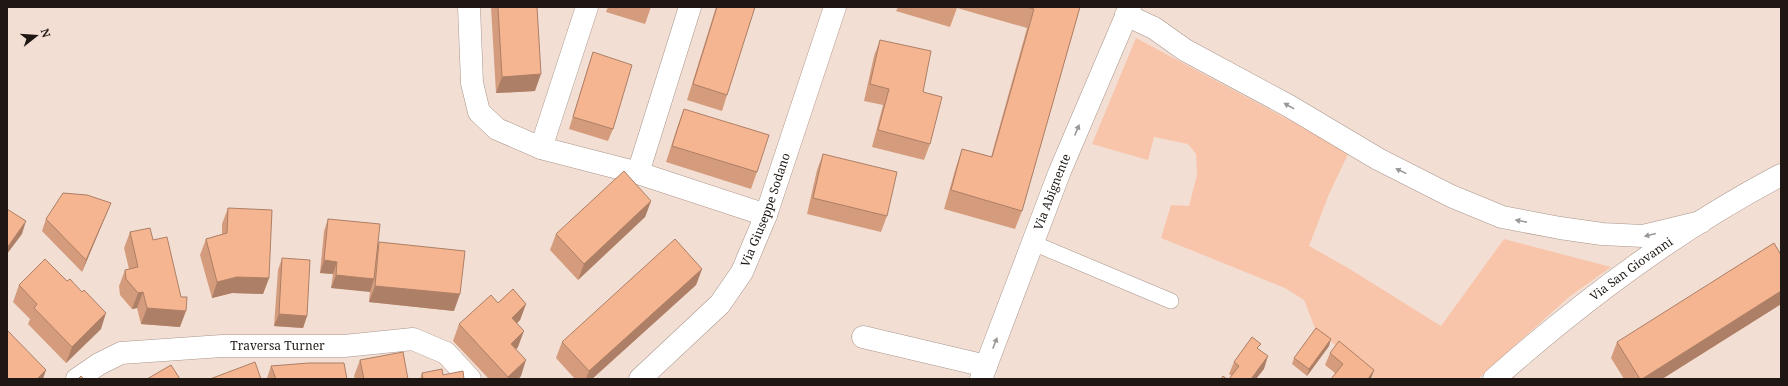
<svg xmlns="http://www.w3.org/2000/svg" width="1788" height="386" font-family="'Noto Serif',serif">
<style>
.green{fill:#f8c5aa}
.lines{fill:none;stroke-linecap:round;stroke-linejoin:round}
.lane-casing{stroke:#a9968c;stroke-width:16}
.street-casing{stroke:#a9968c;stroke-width:23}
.secondary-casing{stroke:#a9968c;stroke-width:23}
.lane{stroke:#fff;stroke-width:15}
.street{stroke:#fff;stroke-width:22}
.secondary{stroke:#fff;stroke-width:22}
.wall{fill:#d49c7d}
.shaded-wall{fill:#ac7f66}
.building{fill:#f6b591;stroke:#ac7f66}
.oneway{fill:#9a9795}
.labels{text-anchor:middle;stroke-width:3;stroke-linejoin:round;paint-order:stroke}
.street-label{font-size:12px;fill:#1e1713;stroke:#f3ded3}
</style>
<rect width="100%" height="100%" fill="#f3ded3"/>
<path class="green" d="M1136,38l213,114 -20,42 -20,52 39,22 93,58 63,-87 107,28 -42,30 -91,82h-103l-60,-51 -11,-28 -19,-12 -124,-50 10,-33 18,1 8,-31 -1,-21 -8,-10 -34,-7 -6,23 -56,-16z"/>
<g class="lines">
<defs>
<path id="lane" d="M1033,243l138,58"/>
<g id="street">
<path d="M469,7l3,76 7,29 18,17 44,19 97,25 128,42"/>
<path d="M1126,15l28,13 31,22 104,56 89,53 73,37 51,21 58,11 42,6 41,2 58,-14"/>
<path d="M541,148l46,-141"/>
<path d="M638,173l52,-166"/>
<path d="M863,337l123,29"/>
<path id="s1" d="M77,379l22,-15 22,-11 101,-7h122l69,-7 33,14 24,26"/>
<path id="s2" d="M1494,379c87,-77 184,-150 287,-204"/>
</g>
<g id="secondary">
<path id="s3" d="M640,379l80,-75 22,-32 24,-57 69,-208"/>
<path id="s4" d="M981,379l79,-208 70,-164"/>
</g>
</defs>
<use href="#lane" class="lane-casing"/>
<use href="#street" class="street-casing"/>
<use href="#secondary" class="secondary-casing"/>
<use href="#lane" class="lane"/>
<use href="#street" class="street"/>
<use href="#secondary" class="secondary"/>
</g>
<path class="wall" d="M491,7h46l-2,84 -39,2z
M608,7h43l-6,17 -39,-12z
M716,7h39l-28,88 -5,16 -35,-11z
M898,7h182l-58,204 -7,18 -71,-20 12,-42 6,-18 29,8 36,-129 -70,-20 -7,19 -54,-16z
M880,40l43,52 7,52 -6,16 -52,-13 11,-42 -19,-4 10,-45z
M593,52l20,77 -5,12 -39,-12 20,-65z
M684,109l73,63 -6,17 -85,-27 12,-37z
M823,154l64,62 -6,16 -74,-18 10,-44z
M651,201l-6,16 -67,63 -28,-30 6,-16z
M111,203l-5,12 -24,57 -40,-41 4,-12z
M228,208l41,70 -6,16 -31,-1 -20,5 -12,-43 6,-16 16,-5v-10z
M328,219l50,27 1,-4 75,69 -85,-9 1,-11 -39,-3 2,-14 -13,-1 4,-42z
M130,232l23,8 27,87 -39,-3 -4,-16 -5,1 -12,-14 -1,-9 6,-16 4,-1 -5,-21z
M1781,255v49l-119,75h-38l-13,-21 6,-16z
M282,258l25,58 -4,12 -29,-2 4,-56z
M702,269l-6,16 -104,94h-17l-19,-21 6,-16z
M19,285l82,44 -35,34 -38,-39 2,-5 -17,-17z
M498,303l28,1 -6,16 -3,3 1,24 -2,2 5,27 -3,3h-29l-36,-38 6,-17z
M1329,346l-22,30 -15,-12 2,-6z
M1259,349l5,20 -32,7 -3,-2 5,-12z
M1330,353l41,26 -36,-6 -10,-8z
M360,360l48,19h-53l-1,-3z
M271,366l76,13h-80v-1z
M422,373l21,2 21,4h-44z"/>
<path class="shaded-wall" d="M541,74l-6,17 -39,2 6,-16z
M651,201l-6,16 -67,63 6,-16z
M111,203l-5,12 -24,57 4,-12z
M26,221l-4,13 -15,20v-6z
M324,260l13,2 -4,12 -13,-1z
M702,269l-6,16 -104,94h-6l3,-8z
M336,275l38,4 -4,13 -39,-4z
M237,277l32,1 -6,16 -31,-1 -20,5 5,-16z
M375,286l85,8 -6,17 -85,-9z
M1781,291v13l-119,75h-20z
M143,292l-6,16 -5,1 6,-16z
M526,304l-6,16 -14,14 6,-16z
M147,308l39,3 -6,16 -39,-3z
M106,313l-5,16 -35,34 6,-16z
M279,314l28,2 -4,12 -29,-2z
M524,331l-6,16 -13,13 6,-16z
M1331,339l-2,7 -22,30 2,-7z
M1268,356l-4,13 -8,10h-5z
M526,360l-5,16 -3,3h-11l1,-2z
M46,370l-3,9h-6z
M1374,370l-3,9h-3z"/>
<path class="building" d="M498,7h39l4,67 -39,3z
M717,7h38l-28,88 -34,-11z
M1026,7h54l-58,204 -71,-21 11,-41 30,8 42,-148z
M880,40l51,11 -8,41 19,5 -12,47 -52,-14 11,-41 -19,-5z
M593,52l39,13 -19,64 -40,-12z
M684,109l85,26 -12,37 -85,-26z
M823,154l74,18 -10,44 -74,-18z
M624,171l27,30 -67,63 -28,-30z
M63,193l24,2 24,8 -25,57 -40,-41z
M228,208l44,2 -3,68 -32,-1 -20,5 -11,-43 21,-6z
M7,209l19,12 -19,27z
M328,219l52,5 -6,55 -38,-4 1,-13 -13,-2z
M150,228l3,12 14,-3 14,60h6l-1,14 -39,-3 -4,-16 -5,1 -12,-14 -1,-9 13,-3 -8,-35z
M675,239l27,30 -113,102 -27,-29z
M379,242l86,9 -5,43 -85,-8z
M1774,243l7,12v36l-139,88h-2l-23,-37z
M282,258l28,2 -3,56 -28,-2z
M45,259l22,22 3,-2 12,13 2,-2 22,23 -34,34 -38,-39 3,-4 -18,-19z
M513,289l13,15 -14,14 12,13 -13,13 15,16 -18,17 -49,-53 32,-29 7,8z
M1316,328l15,11 -22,30 -15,-11z
M7,330l39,40 -9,9h-30z
M1252,337l9,7 -4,4 11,8 -17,23h-22l10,-13 -5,-4z
M1339,341l35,29 -6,9h-37l12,-15 -13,-11z
M403,352l5,27h-44l-4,-19z
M255,362l6,17h-51z
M309,363h35l3,16h-71l-5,-13z
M171,365l9,14h-33z
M442,369l1,6 20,-4 1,8h-41l-1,-6z
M81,376l3,3h-6z
M1223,376l4,3h-6z"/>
<defs><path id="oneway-solid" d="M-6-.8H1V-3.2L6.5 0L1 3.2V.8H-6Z"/></defs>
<g class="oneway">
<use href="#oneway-solid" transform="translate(1289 106) rotate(-151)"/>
<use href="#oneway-solid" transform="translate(1077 130) rotate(-67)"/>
<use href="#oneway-solid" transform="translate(1401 171) rotate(-154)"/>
<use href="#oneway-solid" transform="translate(1521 221) rotate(-169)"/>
<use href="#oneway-solid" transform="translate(1650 235) rotate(166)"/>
<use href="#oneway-solid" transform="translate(995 343) rotate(-69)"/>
</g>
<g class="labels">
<g class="street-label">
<text dy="4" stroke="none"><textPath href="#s4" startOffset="200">Via Abignente</textPath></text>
<text dy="4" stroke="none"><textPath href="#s3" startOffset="215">Via Giuseppe Sodano</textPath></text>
<text dy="4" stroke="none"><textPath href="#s2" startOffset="176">Via San Giovanni</textPath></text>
<text dy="4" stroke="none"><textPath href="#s1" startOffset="208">Traversa Turner</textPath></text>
</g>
</g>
<rect width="1788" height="386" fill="none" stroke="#1e1713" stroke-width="16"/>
<g transform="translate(36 36) rotate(73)" stroke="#f3ded3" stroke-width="3" paint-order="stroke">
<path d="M0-3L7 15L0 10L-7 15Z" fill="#1e1713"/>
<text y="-6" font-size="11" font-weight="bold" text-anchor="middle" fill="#1e1713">N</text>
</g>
</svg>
